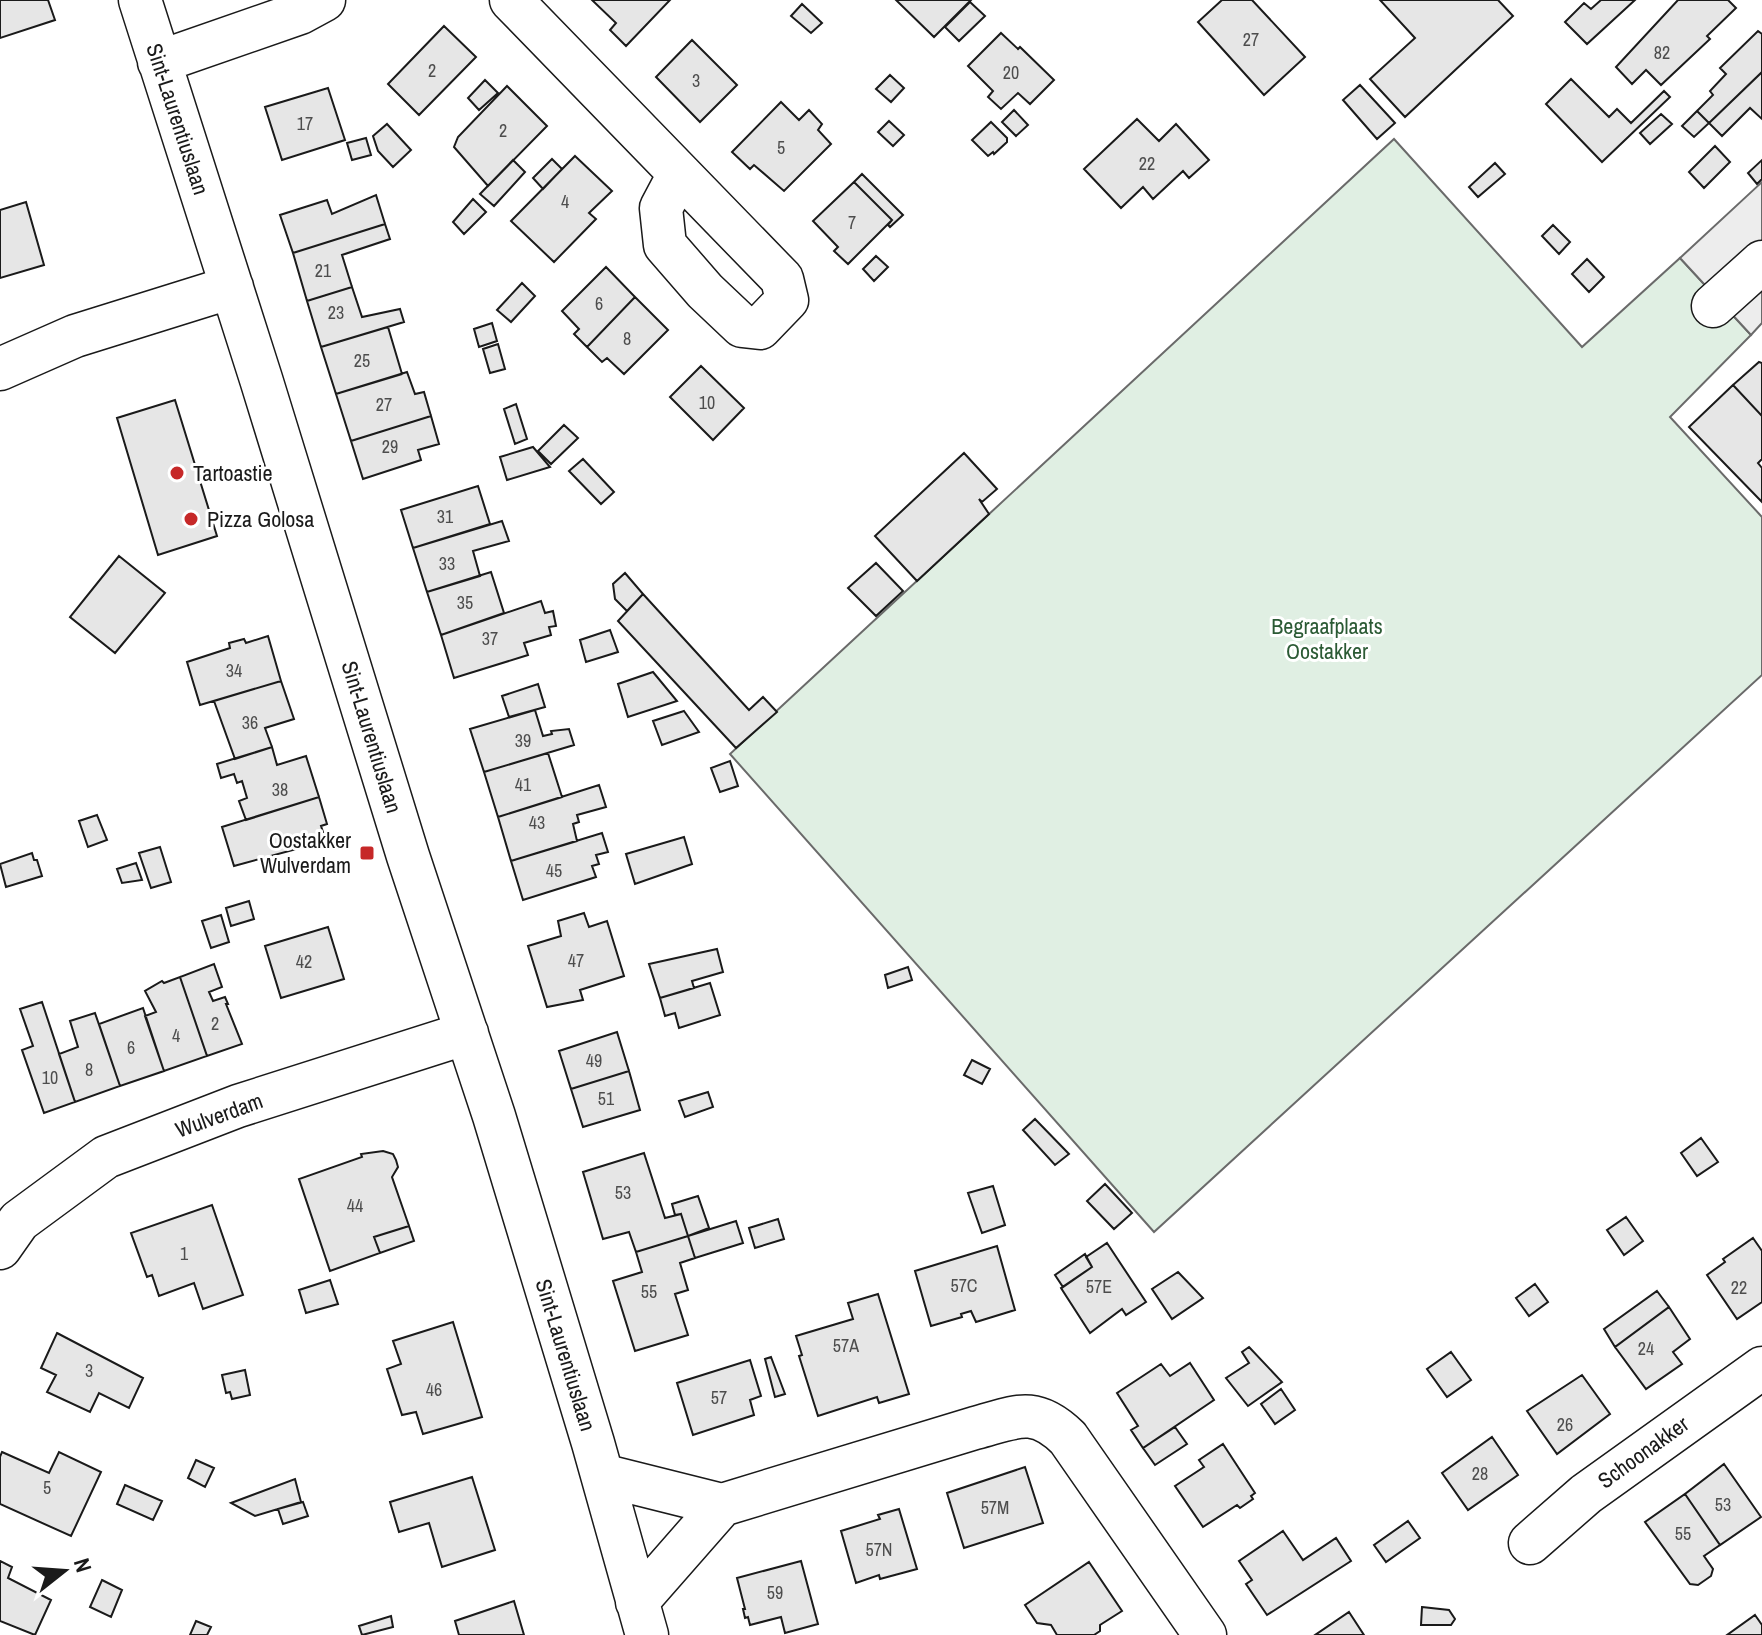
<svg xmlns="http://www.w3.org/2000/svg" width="1762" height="1635" font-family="'Archivo Narrow',sans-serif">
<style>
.green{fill:#e0efe3;stroke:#6a6a6a;stroke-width:2}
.parking{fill:#ededed;stroke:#6a6a6a;stroke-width:2}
.building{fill:#e6e6e6;stroke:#1a1a1a;stroke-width:2}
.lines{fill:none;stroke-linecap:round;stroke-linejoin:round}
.minor-casing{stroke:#1a1a1a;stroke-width:45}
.minor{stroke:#fff;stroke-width:42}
.poi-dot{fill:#c62828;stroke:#fff;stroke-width:3}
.labels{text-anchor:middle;stroke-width:6;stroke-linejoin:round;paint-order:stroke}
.number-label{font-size:18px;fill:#4d4d4d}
.street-label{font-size:22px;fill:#1a1a1a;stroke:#fff}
.poi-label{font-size:22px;fill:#1a1a1a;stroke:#fff;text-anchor:start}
.park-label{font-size:22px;fill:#2b5a34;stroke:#fff}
</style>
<rect width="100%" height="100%" fill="#fff"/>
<path class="green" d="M1394,139l188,208 98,-89 71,77 -81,82 92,100v158l-608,557 -424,-478z"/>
<path class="parking" d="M1762,182v141l-11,12 -71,-77z"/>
<path class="building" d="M0,0h48l7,20 -55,18z
M592,0h78l-44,46 -16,-16 6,-7z
M896,0h75l-37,37z
M1222,0h30l53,57 -41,38 -66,-73z
M1380,0h118l15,16 -108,101 -35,-38 45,-41z
M1601,0h34l-48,44 -22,-22 19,-19 7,6z
M1678,0h50l8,8 -29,28 3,3 -49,46 -15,-15 -14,14 -16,-17z
M970,2l15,14 -26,25 -14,-14z
M802,4l20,19 -11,10 -20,-17z
M444,26l32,31 -57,58 -31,-31z
M1758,31l4,3v38l-53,51 -12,-12 16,-16 -3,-4 16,-17 -6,-6z
M1001,33l17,16 2,-2 34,33 -24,24 -12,-11 -17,16 -13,-12 5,-6 -25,-25z
M692,40l45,45 -37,37 -44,-45z
M1762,72v47l-12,-11 -28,28 -13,-13z
M890,75l14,13 -13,14 -15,-13z
M1571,79l38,38 8,-8 14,14 33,-32 6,6 -68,65 -56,-58z
M485,80l13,13 -19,17 -11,-12z
M1360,85l35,38 -18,16 -34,-39z
M507,86l40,40 -59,60 -34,-39 4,-10z
M328,88l17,52 -63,20 -17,-53z
M781,102l18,18 10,-10 13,14 -4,6 13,14 -47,47 -30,-26 -4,4 -18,-17z
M1014,110l14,15 -12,11 -14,-14z
M1697,111l12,12 -15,14 -12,-11z
M1661,114l11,10 -22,20 -10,-11z
M1137,119l22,22 17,-17 33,36 -20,18 -6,-7 -30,28 -10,-12 -22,21 -37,-39z
M889,121l15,14 -11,11 -15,-14z
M991,122l16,16v4l-13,12 -1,-2 -5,4 -16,-16z
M387,124l24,26 -18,17 -15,-16 -5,-15z
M366,138l5,17 -19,5 -5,-17z
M1715,146l15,16 -26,26 -15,-16z
M575,156l37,35 -23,22 7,6 -42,43 -43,-41z
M552,159l10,10 -19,20 -10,-11z
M513,160l12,12 -31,34 -14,-12z
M1762,160v19l-5,5 -9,-11z
M1495,163l10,11 -27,23 -9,-10z
M862,174l41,41 -13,12 -2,-2 4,-5 -38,-38z
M854,182l38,38 -44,44 -14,-13 4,-4 -25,-26z
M376,195l9,29 -92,29 -13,-38 47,-15 5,14z
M473,199l13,13 -22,22 -11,-12z
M26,202l18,63 -44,13v-68z
M385,224l5,15 -48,16 10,32 -45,14 -14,-48z
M1553,225l17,17 -11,12 -17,-18z
M876,256l12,11 -14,14 -11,-12z
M1587,259l17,18 -15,15 -17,-18z
M606,267l29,30 -48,50 -13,-13 5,-5 -17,-18z
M522,283l13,13 -24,26 -14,-12z
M352,287l10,30 38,-8 4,13 -83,25 -14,-46z
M635,297l33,33 -44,44 -17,-16 -5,4 -15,-15z
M492,323l5,18 -18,6 -5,-18z
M388,327l14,47 -66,20 -15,-47z
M498,344l7,25 -15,4 -7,-24z
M1759,362l3,1v53l-29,-31z
M701,366l43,42 -31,32 -43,-43z
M407,372l8,22 9,-2 7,24 -80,25 -15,-47z
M1733,385l29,31v43l-4,4 4,5v34l-73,-75z
M175,400l42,136 -59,19 -41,-137z
M516,404l11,35 -12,5 -11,-35z
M431,416l8,28 -21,6 3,10 -58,19 -12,-38z
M564,425l14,13 -27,26 -13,-13z
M533,447l17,20 -43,13 -7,-23z
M964,453l33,36 -15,13 -3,-3 10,15 -72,67 -42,-45z
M583,459l31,33 -13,12 -32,-33z
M478,486l12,38 -77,24 -12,-38z
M502,521l7,20 -36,10 7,25 -53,16 -14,-44z
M119,556l46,37 -50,60 -45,-36z
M876,563l27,28 -27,25 -28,-28z
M491,572l13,41 -63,22 -14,-43z
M625,573l18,21 -16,17 -12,-12 -2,-15z
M643,594l106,116 14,-13 14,15 -41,36 -118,-127z
M541,601l4,12 8,-2 3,15 -7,1 2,8 -27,8 4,12 -74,23 -13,-43z
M610,630l8,22 -32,10 -6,-22z
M268,636l13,45 -81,24 -13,-43 43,-14 -1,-5 15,-4 2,4z
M653,672l24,29 -49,16 -10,-33z
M281,681l13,38 -29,9 7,19 -37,12 -21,-58z
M538,684l7,23 -36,10 -7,-21z
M535,710l8,26 9,-2 -1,-3 18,-2 5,16 -90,27 -14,-43z
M684,711l15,21 -37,13 -9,-24z
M272,747l5,18 29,-9 13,41 -73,23 -7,-19 8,-3 -5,-17 -5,2 -3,-9 -13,4 -4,-14z
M548,753l14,44 -64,20 -14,-45z
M730,761l8,25 -18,6 -9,-24z
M599,785l7,22 -29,8 2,7 -6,2 4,17 -66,20 -13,-44z
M319,797l8,27 -6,2 5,15 -92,25 -12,-39z
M97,815l10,25 -19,7 -9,-26z
M602,833l6,19 -12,3 3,9 -7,2 4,11 -73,23 -12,-39z
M684,837l8,27 -57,20 -9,-30z
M160,847l11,35 -20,6 -12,-35z
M32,853l2,7h3l5,16 -36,11 -6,-23z
M136,863l6,17 -20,3 -5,-14z
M249,901l5,18 -23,7 -5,-18z
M584,913l5,14 18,-6 17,55 -44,14 3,10 -36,7 -19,-61 33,-10 -3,-15z
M221,915l8,27 -18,6 -9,-27z
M328,927l16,52 -63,19 -16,-52z
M717,949l6,23 -31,9 2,7 -34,10 -11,-34z
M214,964l8,23 -13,5 4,9 12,-4 3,7h-2l16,40 -35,12 -27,-79z
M908,967l4,13 -24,8 -3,-13z
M180,977l27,79 -43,15 -19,-55 11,-4 -11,-21 17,-10 2,2z
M710,983l10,32 -41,13 -4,-15 -10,3 -5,-18z
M42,1002l33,100 -31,11 -22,-63 11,-4 -13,-37z
M143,1008l21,63 -44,15 -21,-62z
M95,1013l25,73 -45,16 -16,-48 19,-7 -8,-26z
M617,1032l12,39 -58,18 -12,-38z
M972,1060l18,9 -8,15 -18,-9z
M629,1071l11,39 -57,17 -12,-38z
M708,1092l5,15 -28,10 -6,-16z
M1035,1119l34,35 -14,11 -32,-35z
M1701,1138l17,24 -21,14 -16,-23z
M383,1151l10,3 3,6 2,7 -6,10 17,49 -35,11 6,16 -50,18 -31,-92 63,-22 -1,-3z
M644,1153l21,65 16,-4 7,22 -52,16 -7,-20 -26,7 -20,-67z
M1105,1184l27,29 -18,16 -27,-28z
M993,1186l12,39 -23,8 -14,-40z
M698,1196l11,32 -21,8 -7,-22 -6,1 -3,-11z
M212,1205l31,90 -40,14 -9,-26 -35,13 -7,-21 -5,2 -16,-44z
M1626,1217l17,24 -19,14 -17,-25z
M778,1219l6,20 -29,9 -6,-20z
M736,1221l7,22 -48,15 -7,-22z
M409,1226l5,15 -34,12 -6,-16z
M688,1236l7,22 -15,5 8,27 -13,4 13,41 -53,16 -22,-70 29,-9 -6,-20z
M1753,1238l9,13v51l-25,17 -30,-44 18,-13 -2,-3z
M1107,1243l39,59 -20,13 -4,-6 -32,24 -29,-45 31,-21 -6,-10z
M997,1246l18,64 -39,12 -5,-11 -10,3 1,3 -31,9 -16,-55z
M1085,1254l7,13 -29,20 -8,-12z
M1178,1272l25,26 -31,21 -20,-30z
M330,1280l8,24 -32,9 -7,-23z
M1535,1284l13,18 -19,14 -13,-18z
M1657,1291l12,16 -54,40 -11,-18z
M878,1294l31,100 -30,9 -2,-6 -59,19 -19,-60 3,-1 -6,-19 57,-17 -5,-16z
M1669,1307l21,32 -17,13 9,12 -36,25 -31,-42z
M453,1322l29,95 -59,17 -7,-22 -14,3 -15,-46 14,-5 -8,-23z
M57,1333l86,45 -14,30 -30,-15 -9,19 -43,-20 9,-17 -15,-7z
M1249,1347l33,35 -34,24 -22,-28 23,-15 -7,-11z
M1451,1352l20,28 -24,17 -20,-28z
M771,1357l14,37 -10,3 -10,-38z
M750,1360l11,36 -11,4 4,15 -61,20 -16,-52z
M1190,1363l24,37 -71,48 -12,-18 7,-4 -21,-33 44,-29 9,12z
M245,1370l5,25 -18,4 -2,-7 -4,1 -4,-18z
M1582,1375l28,39 -53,40 -30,-43z
M1281,1389l14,21 -20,14 -14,-20z
M1175,1427l12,17 -32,21 -12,-17z
M1492,1437l26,38 -50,35 -26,-37z
M1223,1444l32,49 -4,3 2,3 -13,9 -3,-3 -34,22 -28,-41 29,-19 -5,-7z
M2,1452l47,21 10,-21 42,20 -30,64 -71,-32v-47z
M196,1460l18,8 -9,19 -17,-9z
M1724,1464l37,53 -41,28 -35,-51z
M1025,1467l18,56 -79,25 -17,-55z
M472,1477l23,73 -53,17 -13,-44 -30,9 -9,-30z
M295,1479l6,23 -46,14 -24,-13z
M125,1485l37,16 -9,19 -36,-16z
M1685,1494l35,51 -16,11 9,13 -2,7 -13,9 -8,-1 -45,-62z
M303,1502l5,14 -25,8 -5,-15z
M899,1509l18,60 -37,10 -1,-4 -23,8 -15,-52 39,-12 -2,-4z
M1408,1521l12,17 -34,24 -12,-17z
M1283,1531l20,29 33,-22 15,23 -84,54 -21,-31 6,-4 -13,-19z
M0,1561l12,6 -4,11 43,22 -16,35 -35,-14z
M801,1561l17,63 -33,9 -4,-16 -31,8 -2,-8 -3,1 -2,-9h2l-8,-31z
M1089,1562l33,49 -22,14v6l-6,4h-37l-6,-10 -14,-2 -12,-18z
M102,1580l20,10 -11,27 -21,-10z
M514,1601l10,34h-65l-4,-14z
M1422,1607l27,3 6,9 -4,6h-30z
M1349,1612l15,23h-49z
M1755,1615l7,10v10h-35z
M391,1616l2,11 -31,8 -3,-9z
M196,1621l15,6 -4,8h-17z"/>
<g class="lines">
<defs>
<path id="minor" d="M140,0l121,379 147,477 86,260 99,327 54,192
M511,0l271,279 5,21 -27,28 -18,-2 -37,-35 -40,-46 -4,-37 18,-34
M159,62l141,-49 24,-13
M1713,306l49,-44
M0,369l75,-33 157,-49
M0,1248l19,-27 87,-64 132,-51 229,-73
M602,1475l120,30 253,-77c41,-11 59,-23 93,10l137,197
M1530,1543l56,-49 176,-126
M637,1602l85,-97"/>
</defs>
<use href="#minor" class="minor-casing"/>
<use href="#minor" class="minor"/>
</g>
<g class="poi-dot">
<circle cx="177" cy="473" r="8"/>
<circle cx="191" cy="519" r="8"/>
<rect x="359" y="845" width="16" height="16" rx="4"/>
</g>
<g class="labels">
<g class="number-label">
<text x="1251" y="46">27</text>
<text x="1662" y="59">82</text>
<text x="432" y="77">2</text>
<text x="1011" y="79">20</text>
<text x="696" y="87">3</text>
<text x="305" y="130">17</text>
<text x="503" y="137">2</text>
<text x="781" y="154">5</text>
<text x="1147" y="170">22</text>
<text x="565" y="208">4</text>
<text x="852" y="229">7</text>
<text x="323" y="277">21</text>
<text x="599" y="310">6</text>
<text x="336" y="319">23</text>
<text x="627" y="345">8</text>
<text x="362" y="367">25</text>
<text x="707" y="409">10</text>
<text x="384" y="411">27</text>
<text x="390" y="453">29</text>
<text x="445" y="523">31</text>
<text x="447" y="570">33</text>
<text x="465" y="609">35</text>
<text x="490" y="645">37</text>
<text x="234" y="677">34</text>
<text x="250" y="729">36</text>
<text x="523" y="747">39</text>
<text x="523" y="791">41</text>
<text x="280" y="796">38</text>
<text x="537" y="829">43</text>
<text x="554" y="877">45</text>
<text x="576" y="967">47</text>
<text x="304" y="968">42</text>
<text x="215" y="1030">2</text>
<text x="176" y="1042">4</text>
<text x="131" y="1054">6</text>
<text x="594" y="1067">49</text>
<text x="89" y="1076">8</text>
<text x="50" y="1084">10</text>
<text x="606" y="1105">51</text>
<text x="623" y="1199">53</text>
<text x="355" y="1212">44</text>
<text x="184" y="1260">1</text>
<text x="964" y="1292">57C</text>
<text x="1099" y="1293">57E</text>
<text x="1739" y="1294">22</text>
<text x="649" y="1298">55</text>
<text x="846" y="1352">57A</text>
<text x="1646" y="1355">24</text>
<text x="89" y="1377">3</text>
<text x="434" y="1396">46</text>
<text x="719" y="1404">57</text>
<text x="1565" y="1431">26</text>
<text x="1480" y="1480">28</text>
<text x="47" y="1494">5</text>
<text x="1723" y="1511">53</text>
<text x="995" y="1514">57M</text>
<text x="1683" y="1540">55</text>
<text x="879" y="1556">57N</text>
<text x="775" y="1599">59</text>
</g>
<g class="street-label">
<text transform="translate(178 119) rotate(72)" y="8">Sint-Laurentiuslaan</text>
<text transform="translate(372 737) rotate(73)" y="8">Sint-Laurentiuslaan</text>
<text transform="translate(219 1115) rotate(-20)" y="8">Wulverdam</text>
<text transform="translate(566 1355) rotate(73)" y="8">Sint-Laurentiuslaan</text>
<text transform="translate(1643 1452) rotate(-36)" y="8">Schoonakker</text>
</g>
<g class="poi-label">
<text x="193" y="481">Tartoastie</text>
<text x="207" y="527">Pizza Golosa</text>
<text x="351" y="848" text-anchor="end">Oostakker<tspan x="351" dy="25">Wulverdam</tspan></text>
</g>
<g class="park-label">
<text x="1327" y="634">Begraafplaats<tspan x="1327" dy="25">Oostakker</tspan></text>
</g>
</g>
<g transform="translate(64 1571) rotate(73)" stroke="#ffffff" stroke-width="6" paint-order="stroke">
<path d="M0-6L14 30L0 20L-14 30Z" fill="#1a1a1a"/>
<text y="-12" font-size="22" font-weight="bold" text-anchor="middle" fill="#1a1a1a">N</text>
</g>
</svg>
